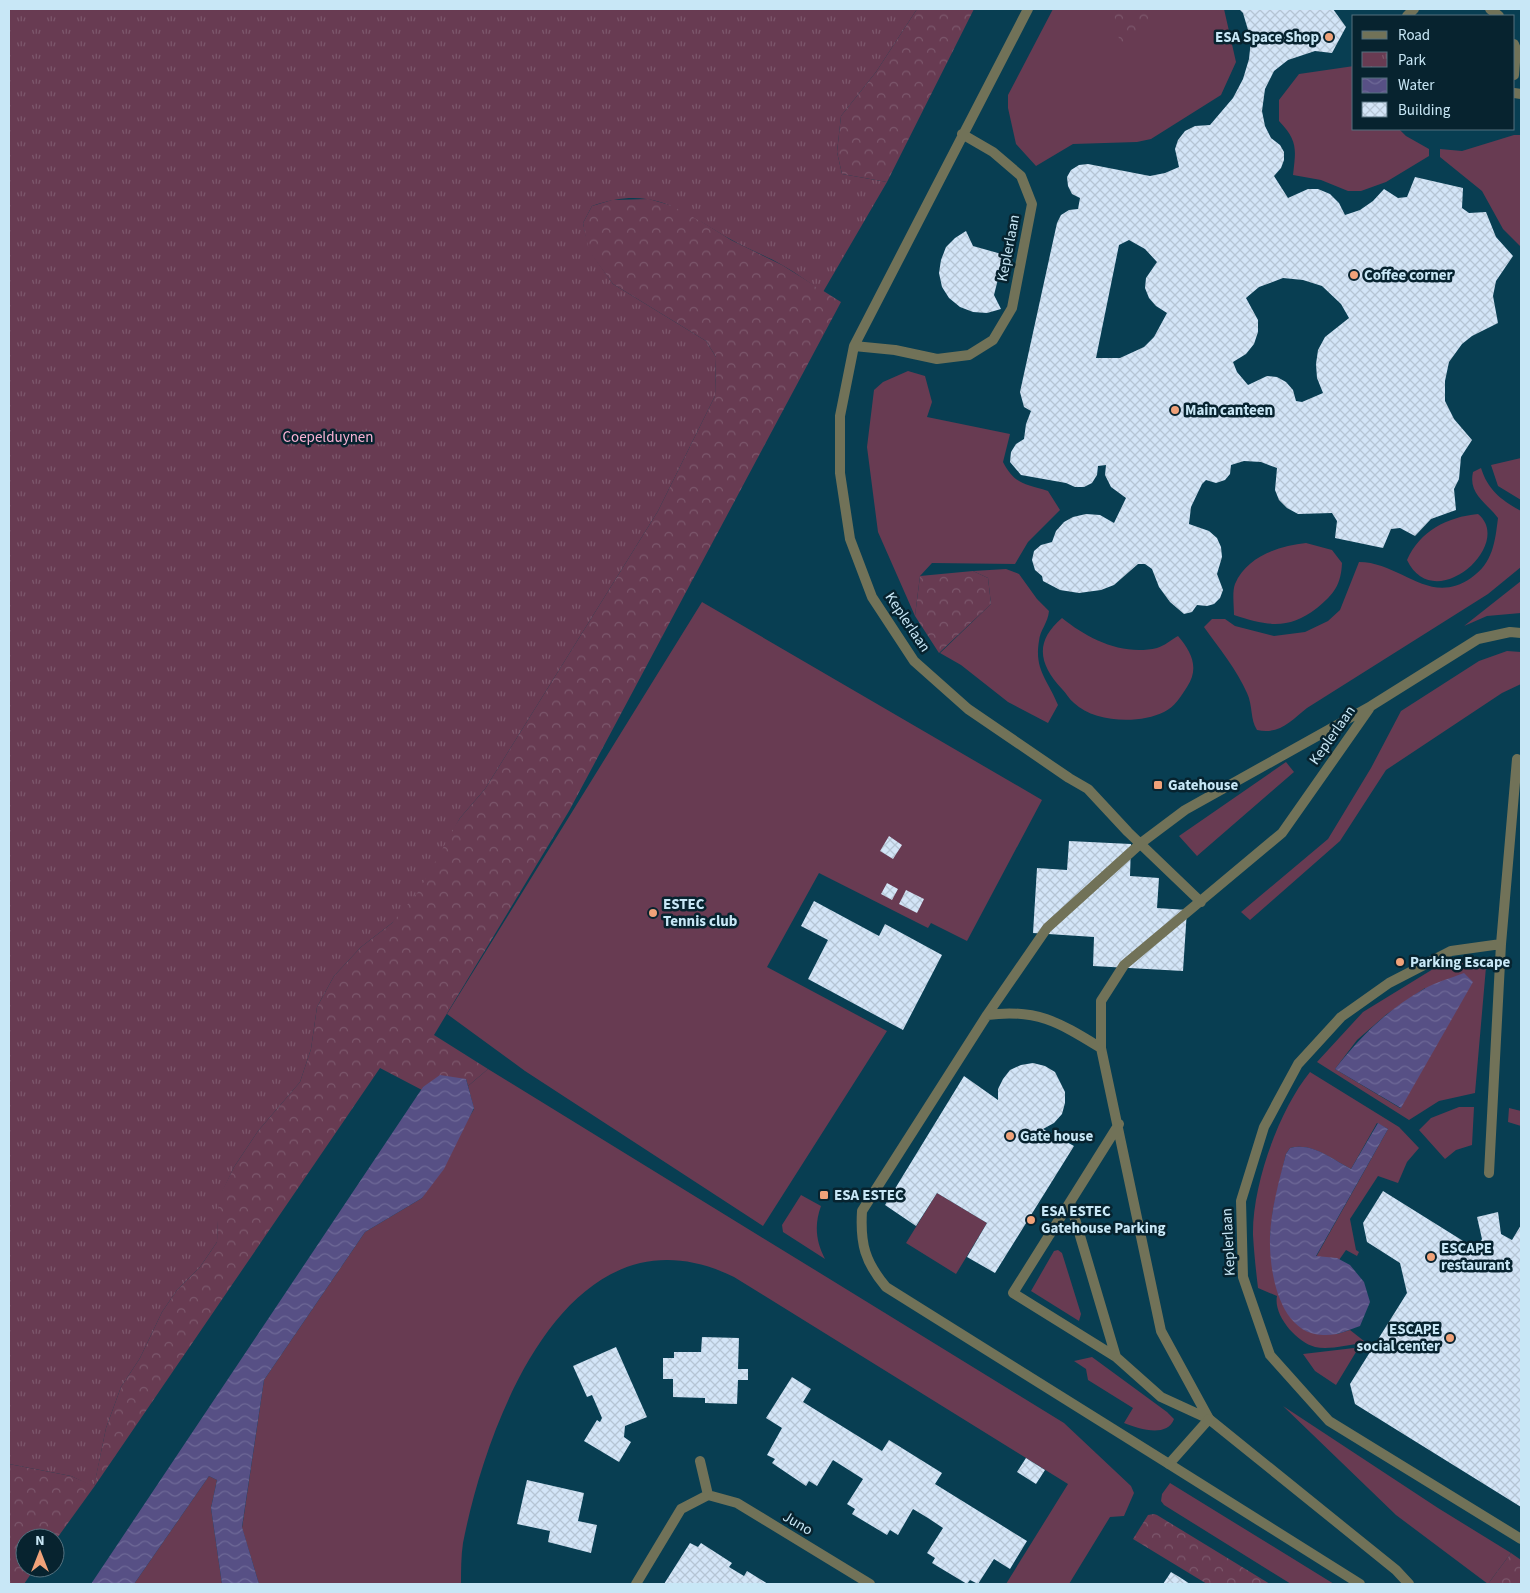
<svg xmlns="http://www.w3.org/2000/svg" width="1530" height="1593" font-family="'Source Sans 3',sans-serif">
<style>
.green{fill:#683b52;fill-rule:evenodd}
.forest{fill:url(#forest-crowns)}
.park{fill:url(#park-tufts)}
.water{fill:url(#water-waves)}
.building{fill:url(#building-cross-hatch);fill-rule:evenodd}
.lines{fill:none;stroke-linecap:round;stroke-linejoin:round}
.service{stroke:#717258;stroke-width:10}
.minor{stroke:#717258;stroke-width:10}
.poi-dot{fill:#f0a279;stroke:#07232f;stroke-width:2}
.labels{text-anchor:middle;stroke-width:5;stroke-linejoin:round;paint-order:stroke}
.poi-label{font-size:15px;font-weight:bold;fill:#c8e7f6;stroke:#07232f;text-anchor:start}
.street-label{font-size:15px;fill:#c8e7f6;stroke:#07232f}
.park-label{font-size:15px;fill:#f9b2d4;stroke:#07232f}
</style>
<defs>
<pattern id="forest-crowns" width="20" height="18" patternUnits="userSpaceOnUse" patternTransform="scale(1.25)"><rect width="20" height="18" fill="#683b52"/><path d="M2 6a3 3 0 1 1 6 0M12 15a3 3 0 1 1 6 0" fill="none" stroke="#7c576c"/></pattern>
<pattern id="park-tufts" width="24" height="20" patternUnits="userSpaceOnUse" patternTransform="scale(1.25)"><rect width="24" height="20" fill="#683b52"/><path d="M3 7l-1-3M5 7V3M7 7l1-3M15 17l-1-3M17 17v-4M19 17l1-3" fill="none" stroke="#7c576c"/></pattern>
<pattern id="water-waves" width="16" height="10" patternUnits="userSpaceOnUse" patternTransform="scale(1.25)"><rect width="16" height="10" fill="#575085"/><path d="M0 5q4-4 8 0t8 0" fill="none" stroke="#6e6997"/></pattern>
<pattern id="building-cross-hatch" width="8" height="8" patternUnits="userSpaceOnUse" patternTransform="scale(1.25)"><rect width="8" height="8" fill="#d3e5f7"/><path d="M0 0l8 8M0 8l8-8" fill="none" stroke="#b5c5d4"/></pattern>
</defs>
<rect width="100%" height="100%" fill="#083e52"/>
<path class="green" d="M1053,9h171l12,53 -15,33 -70,44 -14,3 -64,2 -37,22 -20,-22 -8,-36v-13z
M1354,66v63h45l7,7 23,13v7l-43,26 -25,9h-13l-27,-11 -28,-5c3,-26 5,-34 -14,-54v-21l20,-26z
M1514,135h7v112l-18,-18 -21,-38 -42,-34v-8l22,2z
M908,371l17,5 7,26 -5,15 83,17 -7,28c12,23 22,22 45,29l12,19 -32,32 -13,22 -83,-1 -12,13 -5,40 -37,-84 -11,-85 7,-57 9,-8z
M1521,458v42l-23,-14 -7,-21z
M1481,468c7,22 20,32 40,43v56l-33,27 -181,114c-16,13 -28,27 -50,22 -7,-11 -4,-24 -10,-37 -10,-23 -28,-45 -43,-66l8,-8h13l10,7 39,10 31,-4 23,-11 12,-11 19,-48c42,0 70,45 112,16 22,-15 24,-36 27,-60 -12,-16 -30,-24 -25,-46z
M1478,514c37,30 -44,103 -71,46 13,-29 40,-43 71,-46z
M1306,543l26,7 10,13c-1,22 -8,31 -25,45 -28,22 -50,18 -83,7 0,-9 -2,-23 1,-31 12,-28 44,-38 71,-41z
M1006,569l13,5 18,25 12,12c-1,12 -9,19 -10,30 -5,29 9,39 19,64l-10,18 -40,-21 -47,-37 -21,-12 51,-49 -3,-26 -15,-7z
M1521,581v32l-34,3 -23,10z
M702,602l340,198 -75,141 -36,-18 -3,5 -109,-55 -52,94 120,64 -124,195 -238,-155 -78,-57z
M1062,618c26,21 60,38 95,30 7,-2 14,-8 21,-12 13,15 22,32 9,51 -6,9 -12,20 -23,25 -24,12 -69,11 -90,-9 -5,-4 -8,-10 -12,-14 -23,-25 -28,-47 0,-71z
M1507,651l14,1v32l-19,9 -116,77 -46,71 -90,79 -9,-8 87,-73 43,-71 30,-57 78,-50z
M1286,762l8,10 -97,84 -18,-20z
M1476,957l10,10 -11,126 -36,8 -30,19 -92,-58 46,-50 75,-46zM1425,988l-24,120h-1l-65,-39 22,-29 30,-26z
M488,1069l576,354 67,63 3,7 -10,23 -14,1 -41,67h-63l62,-100 -334,-207c-164,-80 -247,143 -271,266 -2,13 -2,28 -2,41h-202l-17,-56 22,-148 101,-148 57,-34 52,-89 -6,-23z
M1310,1072l89,55 20,21 -12,14 -9,21 -20,-7 -28,43 6,31 3,2 -2,4 -11,-6 -7,10 -23,-3 72,-128 -11,-6 -26,46c-19,-10 -40,-27 -61,-21l-4,6 -13,56 -3,27 67,97 13,-4 14,11 -2,2c-14,2 -33,7 -47,4 -19,-5 -42,-32 -38,-51l-19,-8c-2,-17 -4,-35 -5,-53 -1,-50 26,-125 57,-163z
M1459,1107h15l-2,38 -16,5 -11,9 -26,-29 12,-12z
M1509,1108l12,3v15l-13,-4z
M937,1193l50,30 -31,51 -50,-31z
M801,1195l20,11c-7,19 -5,36 4,53l-42,-27 -1,-7z
M1058,1250l4,3 19,61 -2,7 -48,-30 23,-40z
M1354,1348l2,4 -20,33 -21,-14 -12,-17z
M1092,1357l75,55 7,7c-7,19 -35,10 -50,4l9,-15 -45,-28 -2,-11 -12,-8z
M1283,1406l155,102 73,45 -23,31 -92,-69z
M209,1476l8,4 -6,28 11,76h-88z
M1170,1483l164,101h-43l-127,-79 -3,-4 1,-7z"/>
<path class="forest" d="M917,9h57l-87,173 -45,-8 -5,-22 4,-36 35,-44z
M1113,9h59l-50,45z
M649,199l31,9 51,32 51,25 59,37 -272,509 -135,224 54,34 -20,17 -2,-7 -43,8 -1,3 -42,-22 -286,419 -39,54v-3h-30v30h10l-11,16h-15v-120l62,12 23,10 12,-58 15,-41 19,-29 22,-46 15,-22 23,-23 17,-25 1,-43 16,-32 24,-36 42,-49 11,-33 6,-42 17,-31 27,-29 31,-24 68,-105 25,-29 173,-278 57,-115 1,-39 -10,-16 -93,-57 -25,-34 -5,-27 9,-17 20,-6z
M973,571l15,7 3,26 -52,49 -24,-37 5,-40z
M1154,1514l3,1 113,69h-63l-74,-45 15,-24z
M1511,1553l10,7v24h-33z"/>
<path class="park" d="M9,9h908l-41,63 -35,44 -4,36 5,22 45,8 -64,110c-13,-9 -27,-19 -41,-27 -17,-10 -35,-16 -52,-26 -49,-28 -77,-55 -138,-33l-9,17 6,27 24,34 93,57 10,16 -1,39 -57,115 -173,278 -25,29 -42,74 -26,31 -31,24 -27,29 -17,31 -6,42 -11,33 -42,49 -24,36 -15,32 -2,43 -17,25 -23,23 -15,22 -22,46 -19,29 -15,41 -12,59 -23,-11 -62,-12z"/>
<path class="water" d="M1464,973l9,9 -72,126 -66,-39c25,-32 53,-60 89,-80 12,-7 27,-11 40,-16z
M440,1075l26,4 8,29 -30,61 -22,29 -57,34 -101,148 -22,147 17,57h-37l-11,-76 6,-28 -8,-4 -75,108h-43l332,-497z
M1378,1123l10,6 -72,127 21,2 13,7 14,17 6,20 -10,24c-12,4 -23,10 -37,9 -44,-1 -54,-64 -53,-98 1,-28 9,-56 16,-83l4,-6c22,-6 42,11 61,21z"/>
<path class="building" d="M1239,9h94l13,18 -14,26 -17,-2 -27,9 -14,11 -9,18 -3,22 3,15 6,12 9,7 4,7v8l-3,8 -7,8 14,22 20,-9h10l12,5 9,9 6,12 15,-5 13,-9 11,-12 14,9 9,-1 8,-20 48,11 -1,20 7,5 17,-1 10,25 17,19 -17,25 -3,15 5,27 -26,13 -10,8 -13,18 -4,19v20l9,18 18,21 -11,17 -2,22 -5,10 2,21 -25,9 -16,17 -15,-8 -9,1 -8,19 -48,-10 2,-17 -5,-8 -34,1 -11,-6 -8,-8 -4,-10 2,-22 -16,-6 -17,-1 -13,4 -1,9 -5,6 -9,3 -10,-3 -4,4 -11,23 -2,17 20,7 8,7 4,9 1,10 -5,17 6,16 -3,8 -6,6 -7,2 -10,-1 -5,7 -8,2 -14,-12 -11,-15 -7,-18 -7,-5h-7l-24,21 -13,5 -22,3 -19,-3 -17,-9 -1,-5 -7,-6 -3,-10 2,-9 7,-6 11,-3 4,-11 8,-9 9,-5 13,-3 14,1 14,8 12,-25 -15,-11 -6,-12 1,-10 -8,1 -1,9 -5,8 -8,4h-9l-9,-4 -45,-8 -11,-13 1,-10 5,-8 8,-5 2,-15 5,-13 -7,-4 -4,-15 37,-169 4,-8 8,-5 9,-1 2,-11 -8,-4 -4,-8 -1,-9 4,-7 8,-5 9,-1 62,12 15,-3 14,-6 -4,-18 3,-9 7,-9 10,-5 15,-1 23,-27 10,-19 6,-20 2,-19 -8,-27zM1129,240l16,9 12,13 -11,16 -1,10 4,10 7,8 11,7 -13,24 -10,10 -24,11h-24l23,-113zM1283,278l20,2 19,6 19,18 8,14 -24,19 -7,13 -2,14 1,14 6,15 -21,9 -6,-1 -3,-11 -7,-8 -9,-5 -10,-1 -19,9 -11,-13 -4,-10 13,-8 8,-10 4,-12v-12l-12,-22 13,-11z
M966,231l7,15 39,11 1,6 -3,5 -11,7 -5,20 7,14 -14,4 -14,-1 -13,-5 -11,-9 -7,-11 -3,-14 2,-13 5,-13 9,-9z
M889,836l13,9 -9,14 -13,-8z
M1069,841l62,3 -1,32 29,2 -2,30 30,2 -4,61 -90,-5 1,-29 -61,-4 4,-65 30,2z
M887,883l11,6 -6,11 -11,-6z
M906,890l18,9 -7,14 -18,-9z
M814,901l65,35 6,-12 57,31 -39,75 -95,-51 20,-39 -27,-14z
M1033,1063l12,3 10,6 10,20v11l-3,11 -8,9 -11,6 31,17 -79,127 -28,-16 20,-34 -50,-30 -21,33 -31,-21 79,-129 34,24v-11l5,-10 7,-9 11,-5z
M1383,1191l93,58 6,-10 -5,-22 21,-5 3,22 11,6 9,-15v282l-166,-103 -5,-20 57,-91 -7,-30 -33,-21 -4,-19z
M702,1337l37,1 -1,31h10v11h-10l-1,24 -32,-1v-5l-32,-1v-18h-10v-21h11v-6h27z
M616,1347l31,70 -22,9 -1,11 7,5 -12,20 -35,-21 13,-21 3,2 2,-4 -10,-23 -5,2 -14,-31z
M792,1377l19,12 -8,13 79,49 7,-11 53,33 -7,11 92,57 -17,28 -16,-10 -16,25 -8,-4 -3,4 -35,-21 3,-5 -8,-5 16,-25 -15,-10 -15,-9 -15,26 -8,-5 -3,5 -35,-21 3,-5 -8,-5 16,-25 -30,-19 -16,26 -8,-5 -3,5 -34,-23 3,-4 -8,-4 15,-27 -16,-10z
M1026,1458l19,12 -9,14 -19,-12z
M527,1480l57,13 -6,28 19,4 -6,28 -43,-11 2,-11 -33,-7z
M690,1543l8,4 3,-4 31,20 -3,4 15,9 3,-5 21,13h-104z
M1171,1572l10,6 9,6h-27z"/>
<g class="lines">
<path class="service" d="M1028,9l-174,337 -14,70v57l10,66 22,58 42,64 54,48 101,69 19,11 40,43 73,70
M1490,9l9,7
M1407,16l7,-7
M1514,44l2,5 -2,26
M1514,93l7,1
M854,346l41,4 42,9 32,-4 24,-15 19,-32 20,-104 -11,-28 -28,-24 -31,-18
M1501,944l-50,7 -62,32 -48,34 -43,47 -34,63 -23,74 2,76 27,78 59,66 192,118
M987,1015c50,-7 73,8 114,33
M1119,1124l-106,169 103,64 45,40 48,22
M1489,1173l12,-229 16,-185
M1070,1202l46,155
M1209,1419l-48,-88 -60,-283v-47l23,-36 158,-132 87,-124
M1169,1464l-283,-177c-21,-25 -26,-43 -24,-76l125,-196 60,-87 94,-85 44,-33 186,-104 107,-67 32,-7 11,1"/>
<path class="minor" d="M700,1461l8,34
M636,1584l45,-75 27,-14 29,8 133,81
M1360,1584l-191,-120 40,-45 187,151 13,14"/>
</g>
<g class="poi-dot">
<circle cx="1329" cy="37" r="5"/>
<circle cx="1354" cy="275" r="5"/>
<circle cx="1175" cy="410" r="5"/>
<rect x="1153" y="780" width="10" height="10" rx="2.5"/>
<circle cx="653" cy="913" r="5"/>
<circle cx="1400" cy="962" r="5"/>
<circle cx="1010" cy="1136" r="5"/>
<rect x="819" y="1190" width="10" height="10" rx="2.5"/>
<circle cx="1031" cy="1220" r="5"/>
<circle cx="1431" cy="1257" r="5"/>
<circle cx="1450" cy="1338" r="5"/>
</g>
<g class="labels">
<g class="poi-label">
<text x="1319" y="42" text-anchor="end">ESA Space Shop</text>
<text x="1364" y="280">Coffee corner</text>
<text x="1185" y="415">Main canteen</text>
<text x="1168" y="790">Gatehouse</text>
<text x="663" y="909">ESTEC<tspan x="663" dy="17">Tennis club</tspan></text>
<text x="1410" y="967">Parking Escape</text>
<text x="1020" y="1141">Gate house</text>
<text x="834" y="1200">ESA ESTEC</text>
<text x="1041" y="1216">ESA ESTEC<tspan x="1041" dy="17">Gatehouse Parking</tspan></text>
<text x="1441" y="1253">ESCAPE<tspan x="1441" dy="17">restaurant</tspan></text>
<text x="1440" y="1334" text-anchor="end">ESCAPE<tspan x="1440" dy="17">social center</tspan></text>
</g>
<g class="street-label">
<text transform="translate(1008 248) rotate(-79)" y="5">Keplerlaan</text>
<text transform="translate(908 622) rotate(56)" y="5">Keplerlaan</text>
<text transform="translate(1332 735) rotate(-55)" y="5">Keplerlaan</text>
<text transform="translate(1228 1242) rotate(-93)" y="5">Keplerlaan</text>
<text transform="translate(798 1523) rotate(31)" y="5">Juno</text>
</g>
<g class="park-label">
<text x="328" y="442">Coepelduynen</text>
</g>
</g>
<rect width="1530" height="1593" fill="none" stroke="#c8e7f6" stroke-width="20"/>
<rect x="1352" y="15" width="162" height="115" fill="#07232f" stroke="#54717f"/>
<rect x="1362" y="31" width="25" height="8" fill="#717258" stroke="#54717f"/>
<text x="1398" y="40" font-size="15" fill="#c8e7f6">Road</text>
<rect x="1362" y="52" width="25" height="15" fill="url(#park-tufts)" stroke="#54717f"/>
<text x="1398" y="65" font-size="15" fill="#c8e7f6">Park</text>
<rect x="1362" y="78" width="25" height="15" fill="url(#water-waves)" stroke="#54717f"/>
<text x="1398" y="90" font-size="15" fill="#c8e7f6">Water</text>
<rect x="1362" y="102" width="25" height="15" fill="url(#building-cross-hatch)" stroke="#54717f"/>
<text x="1398" y="115" font-size="15" fill="#c8e7f6">Building</text>
<g transform="translate(40 1553)"><circle r="24" fill="#07232f" stroke="#54717f"/>
<path d="M0-4L9 19L0 12L-9 19Z" fill="#f0a279"/>
<text y="-8" font-size="14" font-weight="bold" text-anchor="middle" fill="#c8e7f6">N</text>
</g>
</svg>
